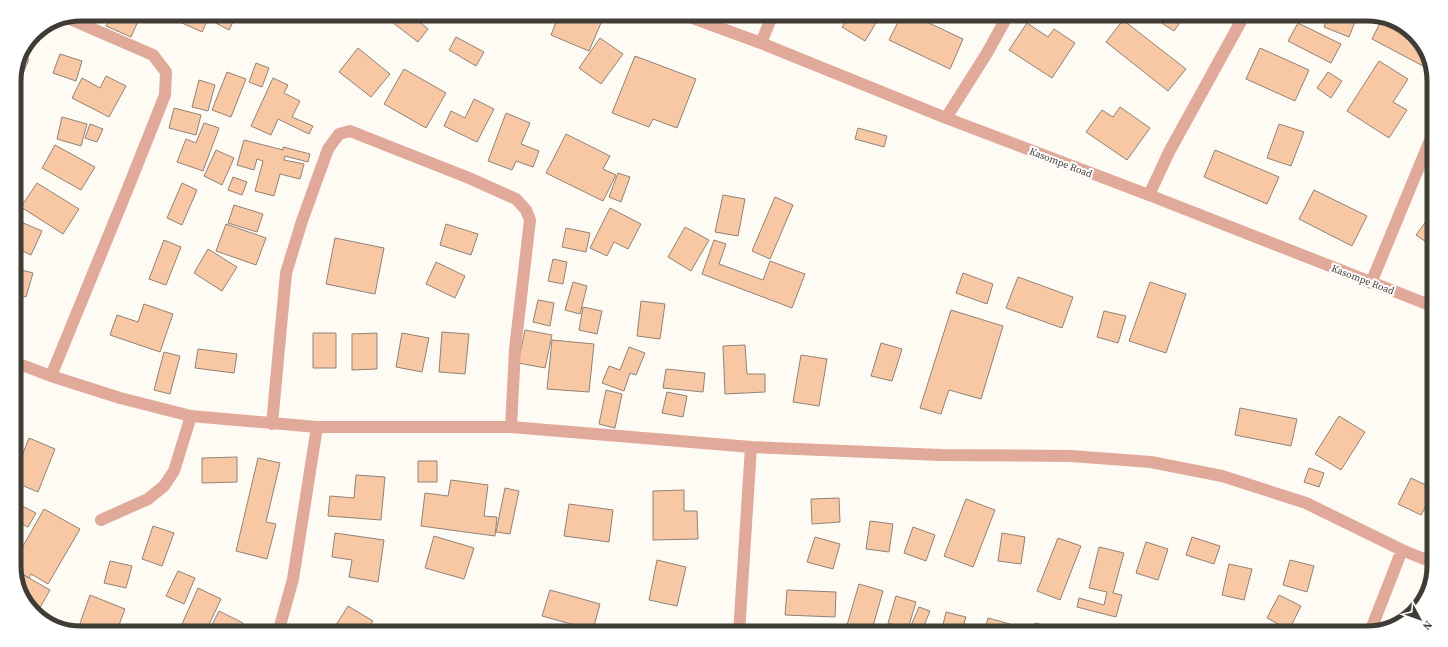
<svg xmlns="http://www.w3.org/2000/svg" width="1448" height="647" font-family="'Source Serif 4',serif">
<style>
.building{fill:#f8c8a4;stroke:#928276}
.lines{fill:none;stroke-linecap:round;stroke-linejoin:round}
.minor{stroke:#e0a99a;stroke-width:12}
.labels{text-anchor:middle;stroke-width:4;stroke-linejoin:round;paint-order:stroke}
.street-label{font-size:10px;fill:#3f3c35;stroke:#fff}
.rim{fill:none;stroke:#3f3c35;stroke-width:5}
</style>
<rect width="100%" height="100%" fill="#fefbf4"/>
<path class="building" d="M1329,14h29l-9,23 -25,-10z
M1149,15h36l-11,16z
M815,16h10l-3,5z
M849,16h31l-15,25 -23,-14z
M901,16h13l49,23 -13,30 -61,-29z
M558,17h28l15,6 -12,28 -38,-16z
M1383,17l10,2 29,25 5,14 -4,8 -51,-27z
M235,18l-6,12 -21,-11 -6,13 -20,-9 2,-4z
M396,18h19l13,11 -10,13 -26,-20z
M110,19h29l-8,18 -25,-11z
M1123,20l63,49 -18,22 -62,-49z
M1027,23l21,14 6,-8 21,14 -23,35 -43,-28z
M1298,23l43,21 -10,19 -43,-22z
M456,37l28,15 -8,14 -27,-16z
M600,38l23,16 -22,30 -22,-16z
M358,48l32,26 -19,23 -32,-25z
M1260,48l49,22 -14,31 -49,-22z
M60,54l22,7 -6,20 -23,-8z
M635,56l61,23 -19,49 -24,-9 -4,8 -37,-14z
M23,57l6,2 -9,22 -6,-2v-2z
M1379,61l29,18 -15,23 14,8 -18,28 -42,-27z
M256,63l13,5 -7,19 -13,-5z
M404,69l42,24 -20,35 -42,-24z
M227,72l19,7 -15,38 -19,-7z
M1328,72l14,9 -11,17 -14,-10z
M106,76l20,10 -17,31 -37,-19 10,-20 18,10z
M273,78l15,7 -4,8 16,8 -8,16 21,9 -4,8 -31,-15 -7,16 -20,-9z
M199,80l16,5 -7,26 -16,-4z
M14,96l4,1 -4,9z
M474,99l20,10 -17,33 -33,-16 7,-15 14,7z
M1120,107l30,21 -23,32 -41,-28 16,-22 11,7z
M174,108l27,7 -5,20 -27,-7z
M506,113l24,10 -9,21 18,7 -6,16 -17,-6 -4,9 -24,-9z
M62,117l25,7 -6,22 -24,-7z
M204,123l15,5 -16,43 -26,-9 9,-23 10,4z
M90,124l13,5 -6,13 -12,-4z
M1279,124l25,8 -13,34 -24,-8z
M858,128l29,8 -3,11 -29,-8z
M566,134l44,22 -7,13 13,6 -13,26 -57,-28z
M244,140l39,10v-3l27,7 -2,8 -23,-6 -1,4 20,4 -4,15 -20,-5 -6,22 -19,-5 8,-30 -6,-2 -3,11 -17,-5z
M55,145l40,22 -14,23 -39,-22z
M216,150l18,8 -12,27 -18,-9z
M1215,150l64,27 -12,27 -63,-27z
M618,173l12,4 -9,25 -12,-5z
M233,177l14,5 -5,13 -14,-5z
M14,182l4,1 -4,17z
M37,183l42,26 -16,25 -42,-27z
M182,183l15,7 -15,35 -15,-7z
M1314,190l53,26 -15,30 -53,-27z
M723,195l22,4 -7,37 -23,-4z
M775,197l18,8 -23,54 -18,-8z
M234,205l29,9 -6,18 -29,-9z
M610,208l31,16 -13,25 -14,-7 -7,14 -17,-8z
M1427,220l5,3v23l-16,-11z
M21,222l21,9 -11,24 -17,-8v-11z
M226,224l40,14 -10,27 -40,-14z
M446,224l32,10 -7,21 -31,-10z
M685,227l24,13 -18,31 -23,-14z
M566,228l24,5 -4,19 -24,-5z
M335,238l49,10 -9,46 -49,-10z
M164,240l17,7 -15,38 -17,-6z
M714,240l12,4 -7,20 44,16 7,-19 35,13 -13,34 -90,-34z
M208,249l29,18 -15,24 -28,-18z
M553,259l14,3 -4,22 -15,-3z
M436,262l29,14 -10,22 -29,-14z
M14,268l19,5 -7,24 -12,-4z
M963,273l30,11 -6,20 -31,-11z
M1018,277l55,20 -11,31 -56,-20z
M573,282l14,4 -7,28 -15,-4z
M1150,282l36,12 -20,59 -37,-12z
M538,300l16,3 -4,23 -17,-4z
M641,301l24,3 -5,35 -23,-3z
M144,304l29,10 -13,38 -50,-17 7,-20 21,7z
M583,307l19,4 -5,23 -18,-4z
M14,310l8,4 -8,15z
M951,310l52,16 -22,73 -32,-9 -8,24 -21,-6z
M1104,311l22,5 -8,27 -21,-6z
M525,330l27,5 -7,33 -27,-5z
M442,332l27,2 -4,40 -26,-2z
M313,333h23v35h-23z
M377,333v36l-25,1v-36z
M402,333l27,5 -7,34 -26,-5z
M552,340l42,4 -5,48 -42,-3z
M881,343l21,6 -10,32 -21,-5z
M745,345l2,29h18v18l-40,2 -2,-48z
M629,347l16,6 -9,22 -6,-2 -6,18 -22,-8 7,-17 11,4z
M198,349l39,5 -3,19 -39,-5z
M164,352l16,4 -10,38 -16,-4z
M801,355l26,4 -8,47 -26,-4z
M666,369l39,4 -2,19 -40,-4z
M606,390l16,4 -7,34 -16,-4z
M667,392l20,4 -4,21 -21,-4z
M1240,408l57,11 -6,27 -56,-11z
M1339,416l26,16 -24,38 -26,-16z
M29,438l26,11 -17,43 -24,-10v-6z
M237,457v25l-35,1v-25z
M258,458l22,5 -14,59 10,2 -9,35 -31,-8z
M418,461h19v21h-19z
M1309,468l15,5 -5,14 -15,-5z
M356,475l29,2 -4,43 -53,-4 2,-20 24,2z
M1411,478l19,9v11l-9,17 -23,-11z
M451,480l37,5 -4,31 13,1 -2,19 -74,-10 4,-33 23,3z
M505,488l14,3 -9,43 -14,-2z
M684,490v21h13l1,28 -45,1v-49z
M839,498l1,24 -28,2 -1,-25z
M966,499l29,11 -22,57 -29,-11z
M14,502l22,11 -8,14 -14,-7z
M569,504l44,6 -4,32 -45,-6z
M44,509l36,20 -32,55 -17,-10 -2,4 -15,-9v-7z
M870,521l23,3 -4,28 -23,-3z
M153,526l21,7 -12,33 -20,-7z
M913,527l22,8 -9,26 -22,-8z
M335,533l49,7 -6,42 -29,-5 3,-17 -20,-3z
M1002,533l23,4 -4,27 -23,-3z
M434,536l40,12 -10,31 -39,-11z
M815,537l25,7 -7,25 -26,-7z
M1192,537l28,9 -6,18 -28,-9z
M1058,538l23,8 -21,54 -23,-9z
M1146,542l22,7 -10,31 -22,-7z
M1099,547l25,6 -11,40 9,2 -6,22 -39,-10 2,-9 25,7 3,-13 -18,-4z
M657,560l29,7 -9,39 -28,-6z
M1290,560l24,6 -7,26 -24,-7z
M110,561l22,5 -6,22 -22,-5z
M1229,564l23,5 -8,31 -22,-5z
M15,570l35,20 -13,23 -11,-10 -11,-31z
M178,571l17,7 -11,26 -18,-8z
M859,584l24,7 -12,42 -26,-1z
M198,588l23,11 -16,34h-27z
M550,590l50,14 -7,26 -51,-14z
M787,590l49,2 -1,25 -50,-2z
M90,595l35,14 -9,24h-28l-10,-4z
M1279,595l22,11 -12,24 -22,-12z
M896,596l20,6 -8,27 -20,-6z
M348,606l25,15 -8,12h-34z
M919,607l11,4 -9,22h-5l-7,-3z
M219,611l24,12 -5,10h-30z
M946,612l20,5 -5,16h-20z
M988,618l22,6 -2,9h-24z
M1035,623l23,6 -1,4h-24z
M136,629l8,4h-10z"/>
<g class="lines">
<path class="minor" d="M690,17l71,26 185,75 203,77 283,111
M761,43l11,-27
M946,118l41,-65 21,-38
M1149,195l20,-43 76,-138
M1371,283l62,-150
M14,362l37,14 69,22 71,18 126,11h194l240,20 189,8 131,1 80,6 71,14 84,27 96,47 27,11
M51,376l77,-188 37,-93 1,-23 -13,-17 -83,-36
M272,424l14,-151 16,-52 26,-72 11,-15 11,-3 119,47 47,21 10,11 4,10 -15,129 -4,78
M101,520l47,-21 16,-13 10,-15 17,-55
M1370,632l32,-82
M278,633l15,-54 24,-152
M739,633l12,-186"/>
</g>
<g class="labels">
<g class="street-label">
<text transform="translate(1061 162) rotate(21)" y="4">Kasompe Road</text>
<text transform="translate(1363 279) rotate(21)" y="4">Kasompe Road</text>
</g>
</g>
<path d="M0 0H1448V647H0ZM81 21H1367A60 60 0 0 1 1427 81V566A60 60 0 0 1 1367 626H81A60 60 0 0 1 21 566V81A60 60 0 0 1 81 21Z" fill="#fff" fill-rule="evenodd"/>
<path class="rim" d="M81 21H1367A60 60 0 0 1 1427 81V566A60 60 0 0 1 1367 626H81A60 60 0 0 1 21 566V81A60 60 0 0 1 81 21Z"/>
<g transform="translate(1420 619) rotate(131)" stroke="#ffffff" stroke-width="3" paint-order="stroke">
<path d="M0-3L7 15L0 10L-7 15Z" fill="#3f3c35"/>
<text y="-6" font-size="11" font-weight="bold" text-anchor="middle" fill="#3f3c35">N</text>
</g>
</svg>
